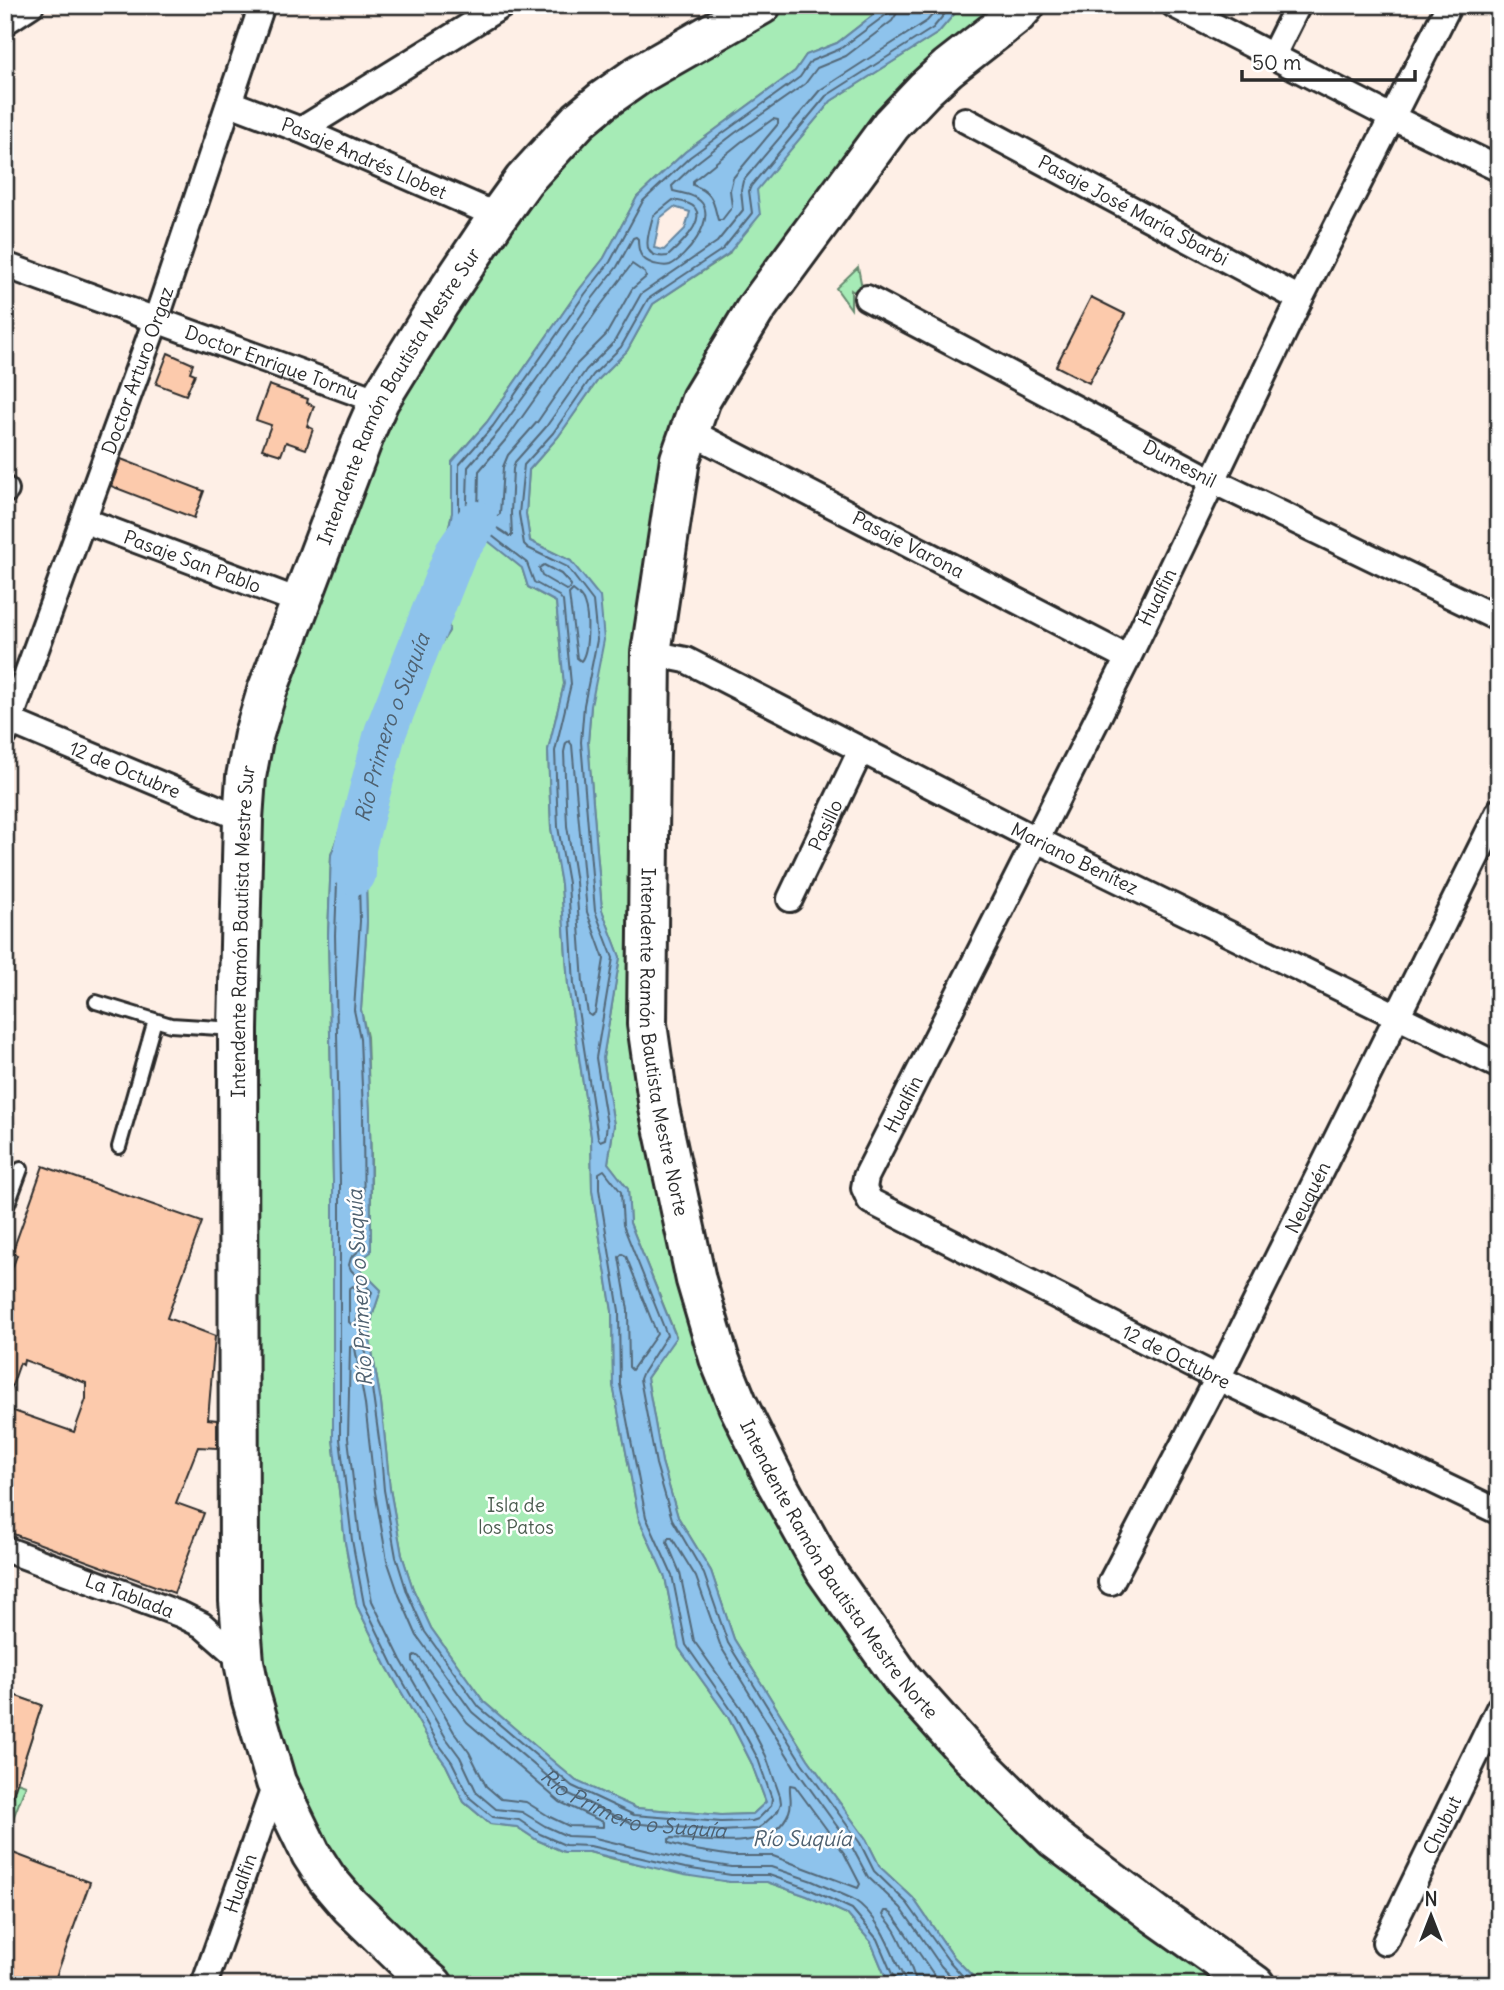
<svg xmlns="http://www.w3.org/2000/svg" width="1504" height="1990" font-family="Delius,sans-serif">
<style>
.green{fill:#a6ebb6;stroke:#688b70;stroke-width:2}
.water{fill:#8ec3ec;stroke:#66869f;stroke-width:2;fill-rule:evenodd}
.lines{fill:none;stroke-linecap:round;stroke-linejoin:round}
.shore{stroke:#536878;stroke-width:2}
.river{stroke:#8ec3ec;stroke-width:42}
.building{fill:#fccaac;stroke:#2b2b2b;stroke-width:2}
.service-casing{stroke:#2b2b2b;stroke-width:18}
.minor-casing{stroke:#2b2b2b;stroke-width:30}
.primary-casing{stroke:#2b2b2b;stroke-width:44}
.service{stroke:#fff;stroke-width:12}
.minor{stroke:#fff;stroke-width:24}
.primary{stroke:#fff;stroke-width:38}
.labels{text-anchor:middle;stroke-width:5;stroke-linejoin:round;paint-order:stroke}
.street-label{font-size:19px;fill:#2b2b2b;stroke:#fff}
.park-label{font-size:19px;fill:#4a5b4e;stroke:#fff}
.water-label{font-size:21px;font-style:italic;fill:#4e606f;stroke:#fff}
</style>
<rect width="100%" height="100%" fill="#feefe6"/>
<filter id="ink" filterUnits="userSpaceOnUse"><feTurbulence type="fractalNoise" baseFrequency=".0143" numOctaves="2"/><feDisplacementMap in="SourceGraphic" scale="14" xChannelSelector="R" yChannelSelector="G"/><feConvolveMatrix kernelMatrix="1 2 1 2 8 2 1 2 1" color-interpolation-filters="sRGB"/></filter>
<g filter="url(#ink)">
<path class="green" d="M761,5h125l-49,38 -31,12 -11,16 -110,81 -48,45 -33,61 -25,32 -92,132 -35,40v51l-5,22 -27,57 -15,55 -29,59 -30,106 -15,43 -3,80 5,245v259l12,103 12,64 30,61 46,80 13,18 18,37 26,22 27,3 20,13 27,12h25l25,7 116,23h37l40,14 40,18 24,28 15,36 6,7h-459l-83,-79 -99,-209 -8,-879 124,-390 157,-248z
M962,5h63l-134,120 -211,334 -33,565 91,381 230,348 287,232h-274l-28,-29 -40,-58 -33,-31 -14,-28 -58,-80 -74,-120 -23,-68 -33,-54 -16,-55 -15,-84 29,-42 -46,-113 -2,-34 -20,-26 6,-38 -11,-67 17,-101 -18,-47 -14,-168 3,-36 -20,-145 -41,-20 -4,-27 3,-44 29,-33 40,-57 29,-29 26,-47 76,-50 27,-64 75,-89 107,-68z
M858,267l6,31 -13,-8v19l-15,-21z
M488,540l34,28 6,19 28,15 8,82 -16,66 3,78 10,56 7,101 23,151 1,54 20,121 1,74 26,134 26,58 14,71 49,69 23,45 15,40 -13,12 -32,1 -85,-7 -60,-27 -92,-79 -53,-74 -18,-39 -11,-34 -12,-66 -9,-87 -11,-62 2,-23 9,-27 -26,-26 16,-13v-95l-4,-119 -6,-27 6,-89 -1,-38 1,-28 -5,-32 4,-38 11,-36 27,-48 45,-70 -6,-56 19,-20z
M5,1692l37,13 -25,77 9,3 -21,54z"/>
<path class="water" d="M886,5h76l-24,28 -107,68 -74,89 3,25 -32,39 -75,50 -26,47 -29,29 -40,57 -29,33 -3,44 4,27 41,20 29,36 4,43 -13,66 -3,36 14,168 18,47 -17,101 11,67 -6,38 20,26 2,34 46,114 -29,41 15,84 16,55 33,54 23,68 74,120 58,80 14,28 33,31 40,58 28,29h-89l-6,-7 -15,-36 -24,-28 -40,-18 -40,-14h-37l-46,-7 -95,-23h-25l-27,-12 -20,-13 -27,-3 -26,-22 -18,-37 -13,-18 -46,-80 -30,-61 -12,-64 -12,-103v-259l-5,-245 3,-80 15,-43 30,-106 29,-59 15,-55 27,-57 5,-22v-51l35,-40 92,-132 25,-32 33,-61 48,-45 110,-81 11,-16 31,-12zM674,207l16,5 -5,17 -21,21 -10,-2 6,-30zM488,541l34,27 6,19 28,15 8,82 -16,66 3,78 10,56 7,101 23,151 1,54 20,121 1,74 26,134 26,58 14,71 49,69 23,45 15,40 -13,12 -32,1 -85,-7 -60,-27 -92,-79 -53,-74 -18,-39 -11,-34 -12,-66 -9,-87 -11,-62 2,-23 9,-27 -26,-26 16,-12 -1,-141 -4,-74 -5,-27 6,-89 -1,-38 1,-28 -5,-32 4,-38 11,-36 27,-48 45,-70 -6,-56 19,-20z"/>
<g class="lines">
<g class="shore">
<path d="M890,5l-3,9 -47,35 -29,12 -11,16 -110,80 -47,44 -33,61 -25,32 -92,132 -34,39v50l-10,38 4,1c9,-8 26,-20 38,-19l36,28 7,19 25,14 4,5 8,83 -16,67 3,76 10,56 6,101 24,154 2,3 5,-2 2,-14 -11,-67 17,-100 -18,-47 -14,-169 3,-37 13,-65 -4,-39 -26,-34 -39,-19 -4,-4 -5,-30 5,-49 29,-32 40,-58 28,-28 27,-48 75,-50 29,-36 -3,-22 2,-5 75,-90 107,-68 19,-23"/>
<path d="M899,5l-2,8 -5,8 -46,35 -29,12 -12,16 -70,49 -40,31 -23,22 1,5c9,2 23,4 29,12 13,18 -16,55 -32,62 -6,2 -11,0 -16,-1 -14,-4 -16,-13 -16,-25l-2,-2 -3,1 -16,29 -25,32 -33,49 -60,83 -31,36 -2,65c24,-2 16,-16 43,4h3l-1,-23 2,-44 2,-7 31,-35 40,-57 28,-28 27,-48 76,-52 26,-32 -2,-20 2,-9 77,-91 107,-69 14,-16"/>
<path d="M773,119l5,1v4l-45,54 -3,12 2,17 -10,13h-4c-5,-18 -4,-27 -25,-35v-4l48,-39z"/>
<path d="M673,200c6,1 18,2 22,8 11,14 -18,40 -27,48 -31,4 -19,-23 -15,-40z"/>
<path d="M632,264l13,9 1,4 -14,12 -26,46 -29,29 -39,57 -30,34 -5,12 -3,47 -3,2 -17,-1 -2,-3 1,-41 29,-34 93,-132z"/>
<path d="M544,565l17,9 10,11 -1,4 -4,1 -24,-14 -3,-8z"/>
<path d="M435,584l2,3 4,43 -54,85 -4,2 -2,-3 1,-6 30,-59 15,-54 4,-9z"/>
<path d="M573,590c4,3 10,8 11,13 5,13 5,48 -3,58l-4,-3 -8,-64z"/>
<path d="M569,741l3,4 15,167 17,47 -9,54 -4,3 -3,-2 -5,-31 -7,-101 -9,-56 -3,-74 2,-9z"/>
<path d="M622,1254l4,2 31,78 -25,36 -3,-3 -1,-57 -9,-53z"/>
<path d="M353,1286l10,9 -7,28 -4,2 -3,-3v-33z"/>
<path d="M416,1655l3,2 48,65 93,80 43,20v5l-34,-1 -19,-9 -24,-15 -25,-3 -15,-13 -17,-34 -15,-20 -41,-71v-4z"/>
<path d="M790,1785l5,1 49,67 16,31 -2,4 -85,-32h-41l-43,-7 -20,-6v-4l3,-1c35,2 100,16 117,-26 4,-9 0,-18 1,-27z"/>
<path d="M897,1985l-1,-6 -4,-5 -15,-35 -25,-30 -43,-20 -40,-14h-38l-46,-7 -95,-22 -25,-1 -25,-11 -21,-14 -26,-3 -23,-19 -18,-36 -14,-19 -45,-79 -29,-60 -12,-64 -12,-101v-259l-5,-245 3,-79 12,-31 5,2 5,28 -1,28 1,38 -6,89 6,28 3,73 1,135 -13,12 -2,7 2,5 21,22 -7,24 -2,25 6,25 12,88 3,36 12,67 11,35 18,40 54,75 93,79 62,29 87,7 31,-1 6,-2 13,-13 1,-7 -14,-40 -24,-45 -48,-69 -14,-70 -26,-58 -26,-133 -1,-73 -20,-122v-16l5,-3 17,22 2,33 44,110 -25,39 -2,5 16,85 16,55 32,55 24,69 74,120 58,80 14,28 33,32 41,57 23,25"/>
<path id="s1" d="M906,1985c-1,-9 -6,-13 -9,-21 -10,-24 -21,-50 -44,-65l-41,-18 -41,-14h-40l-44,-7 -96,-23 -24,-1 -22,-10 -23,-14 -26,-3 -19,-16 -17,-36 -14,-19 -45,-78 -29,-59 -12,-62 -12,-101 2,-91 3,-1 2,2 10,56 10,88 12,68 12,35 18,41 55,76 95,81 63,30 91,8 36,-2 6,-4 15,-14 3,-8 -1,-7 -14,-40 -24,-47 -48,-68 -14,-68 -13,-31 1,-4h4l24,39 25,70 74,121 57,79 16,30 33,31 40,58 18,19"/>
<path d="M916,1985c0,-8 -17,-49 -23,-57 -2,-4 -7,-9 -10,-13l2,-4h3l5,4 39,57 12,13"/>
</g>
<path class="river" id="s2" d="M355,874v-26l30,-115 70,-179 22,-32"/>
</g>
<path class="building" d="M1091,297l34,17 -36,69 -33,-17z
M168,353l25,11 -3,8 5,2 -9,21 -30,-11z
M269,385l39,14 -1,4 7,3 -7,20 6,3 -7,20 -20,-7 -5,13 -19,-6 9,-24 -15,-5z
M121,459l83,32 -10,27 -83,-32z
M43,1166l159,56 -35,96 48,18 -7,83 9,1v28l-19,-1 -22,56 28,10 -30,80 -169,-62v-123l69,24 12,-33v-16l-62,-23 -1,5 -3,-2 -12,34h-3v-109l12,-33 -5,-2z
M5,1692l37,13 -33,102h-4z
M5,1850l85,32 -37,103h-48z"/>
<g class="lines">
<defs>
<path id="service" d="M96,1002l75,23 64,4
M119,1147l36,-127
M5,1212l16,-43"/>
<g id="minor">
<path d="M1174,5l217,112 108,52"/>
<path id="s3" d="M1449,5l-149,294 -172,359 -262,519 -2,11 6,13 348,177 281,134"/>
<path d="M5,22l26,-17"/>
<path d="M1273,55l25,-50"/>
<path id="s4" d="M230,103l71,27 197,86"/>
<path id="s5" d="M965,120l335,179"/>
<path d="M301,130l202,-125"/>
<path id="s6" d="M5,265l374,136"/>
<path id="s7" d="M867,298l346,183 286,138"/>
<path id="s8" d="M689,431l439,227"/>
<path d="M5,490h1"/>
<path id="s9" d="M83,520l218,82"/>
<path id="s10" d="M651,653l35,7 351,180 462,226"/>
<path id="s11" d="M5,719l238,100"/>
<path id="s12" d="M5,734l151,-414 106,-315"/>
<path id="s13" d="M790,899l71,-149"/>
<path id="s14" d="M5,1549l177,66 20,10 42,37"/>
<path id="s15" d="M1111,1582l107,-204 281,-567"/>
<path id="s16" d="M1385,1942l114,-234"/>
<path id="s17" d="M204,1985l72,-203"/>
</g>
<g id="primary">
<path id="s18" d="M1025,5l-8,9 -69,54 -23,21 -34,36 -136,185 -54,89 -21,60 -29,194 -4,371 12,84 37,172 23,78 19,47 39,79 48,86 77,109 66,74 87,86 100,75 100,71"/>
<path id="s19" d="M433,1985l-14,-12 -69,-67 -23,-27 -16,-25 -35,-72 -25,-85 -7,-35 -5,-61 -1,-572 5,-210 3,-42 8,-43 13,-43 100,-263 12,-27 60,-97 59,-88 26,-36 55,-60 24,-20 37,-26 121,-69"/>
</g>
</defs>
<use href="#service" class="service-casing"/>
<use href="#minor" class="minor-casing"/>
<use href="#primary" class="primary-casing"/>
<use href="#service" class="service"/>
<use href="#minor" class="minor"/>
<use href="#primary" class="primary"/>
</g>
</g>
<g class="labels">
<g class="street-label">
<text dy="7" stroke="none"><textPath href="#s4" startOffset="145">Pasaje Andrés Llobet</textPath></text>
<text dy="7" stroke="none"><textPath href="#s5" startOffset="191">Pasaje José María Sbarbi</textPath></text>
<text dy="7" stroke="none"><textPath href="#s6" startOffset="284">Doctor Enrique Tornú</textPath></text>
<text dy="7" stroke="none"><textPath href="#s12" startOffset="387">Doctor Arturo Orgaz</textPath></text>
<text dy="7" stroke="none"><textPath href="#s19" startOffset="1682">Intendente Ramón Bautista Mestre Sur</textPath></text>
<text dy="7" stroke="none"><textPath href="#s7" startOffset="354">Dumesnil</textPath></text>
<text dy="7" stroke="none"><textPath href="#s8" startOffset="247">Pasaje Varona</textPath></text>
<text dy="7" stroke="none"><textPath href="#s9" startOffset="117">Pasaje San Pablo</textPath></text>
<text transform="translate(1157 597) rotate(-64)" y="7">Hualfin</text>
<text dy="7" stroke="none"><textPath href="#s11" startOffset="130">12 de Octubre</textPath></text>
<text dy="7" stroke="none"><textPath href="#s13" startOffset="82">Pasillo</textPath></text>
<text dy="7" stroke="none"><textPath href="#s10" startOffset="472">Mariano Benítez</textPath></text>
<text dy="7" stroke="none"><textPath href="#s19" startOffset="1115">Intendente Ramón Bautista Mestre Sur</textPath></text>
<text dy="7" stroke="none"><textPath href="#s18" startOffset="1164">Intendente Ramón Bautista Mestre Norte</textPath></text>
<text transform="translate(903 1104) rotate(-63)" y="7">Hualfin</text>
<text dy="7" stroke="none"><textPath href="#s15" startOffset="432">Neuquén</textPath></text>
<text dy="7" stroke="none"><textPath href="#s3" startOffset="1678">12 de Octubre</textPath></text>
<text dy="7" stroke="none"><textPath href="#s18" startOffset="1731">Intendente Ramón Bautista Mestre Norte</textPath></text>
<text dy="7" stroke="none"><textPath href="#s14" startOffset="133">La Tablada</textPath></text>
<text dy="7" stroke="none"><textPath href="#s16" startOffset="130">Chubut</textPath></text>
<text dy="7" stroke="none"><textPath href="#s17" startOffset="108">Hualfin</textPath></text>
</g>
<g class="park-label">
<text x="516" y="1512">Isla de<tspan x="516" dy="22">los Patos</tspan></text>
</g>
<g class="water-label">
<text dy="7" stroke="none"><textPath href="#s2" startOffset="152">Río Primero o Suquía</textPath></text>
<text transform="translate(360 1288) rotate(-93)" y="7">Río Primero o Suquía</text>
<text dy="7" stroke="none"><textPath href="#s1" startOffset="1564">Río Primero o Suquía</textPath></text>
<text x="802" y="1846">Río Suquía</text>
</g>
</g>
<rect width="1504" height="1990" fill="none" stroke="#fff" stroke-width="28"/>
<rect x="14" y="14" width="1476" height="1962" fill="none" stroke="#2b2b2b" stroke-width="2.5" filter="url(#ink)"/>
<g transform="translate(1431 1916)" stroke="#ffffff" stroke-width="5" paint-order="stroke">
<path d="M0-5L12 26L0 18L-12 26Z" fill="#2b2b2b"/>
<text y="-10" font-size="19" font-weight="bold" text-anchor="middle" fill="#2b2b2b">N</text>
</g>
<path d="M1242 70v10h173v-10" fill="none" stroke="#2b2b2b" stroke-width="3.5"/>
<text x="1252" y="70" font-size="21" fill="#2b2b2b" stroke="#ffffff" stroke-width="5" paint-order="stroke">50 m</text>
</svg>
